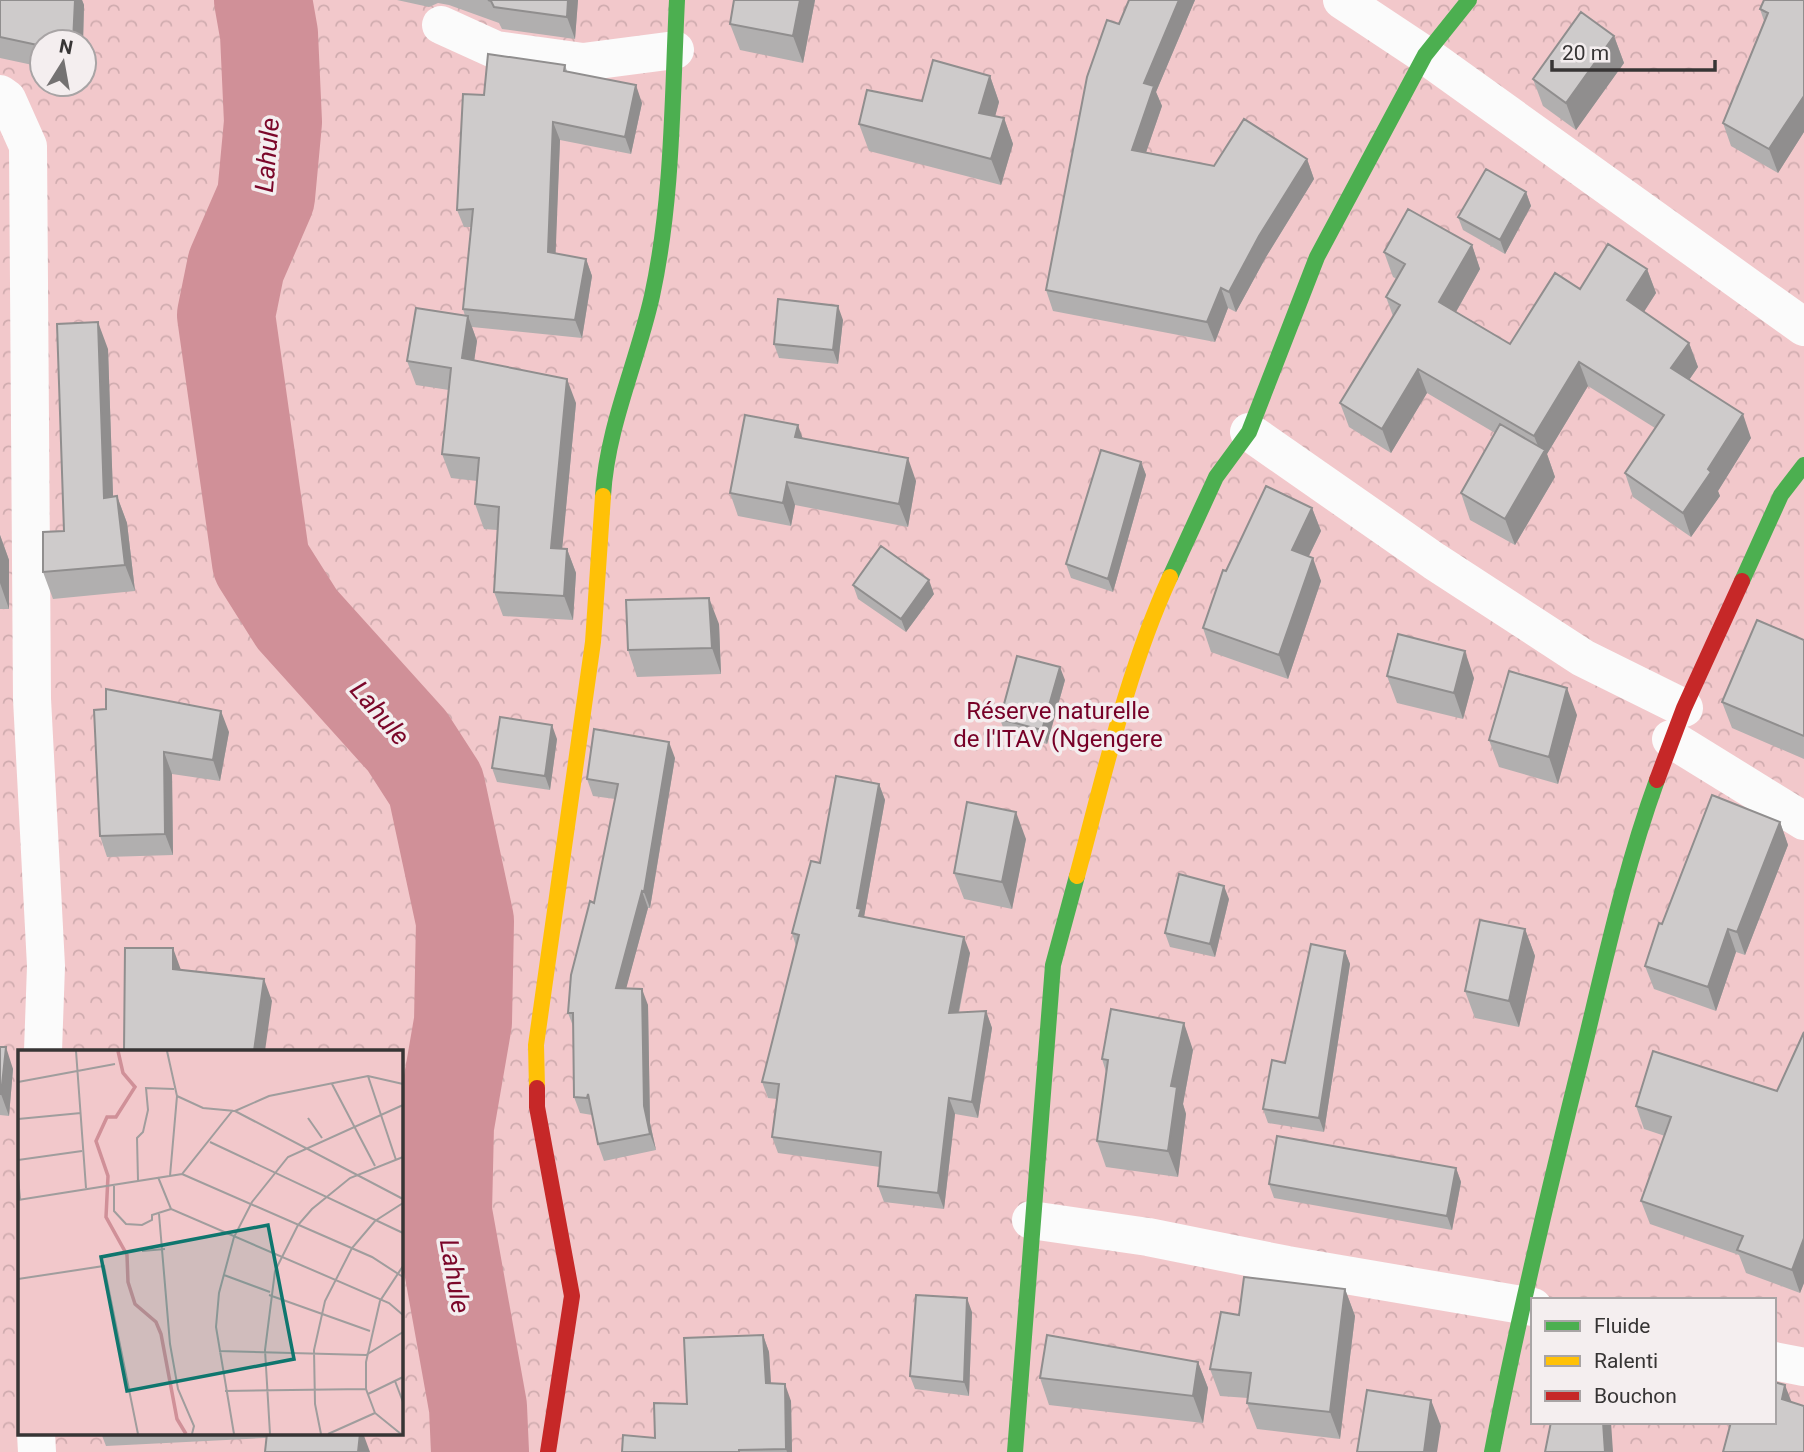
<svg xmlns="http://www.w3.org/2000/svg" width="1804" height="1452" font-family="Roboto,sans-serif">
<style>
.park{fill:url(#park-crowns);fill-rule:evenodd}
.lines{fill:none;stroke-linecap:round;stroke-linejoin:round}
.river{stroke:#d09098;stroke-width:98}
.street{stroke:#fbfbfb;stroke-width:38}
.fast{stroke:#4caf50;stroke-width:16}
.slow{stroke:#ffc107;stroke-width:16}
.jam{stroke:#c62828;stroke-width:16}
.wall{fill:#b1afaf}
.shaded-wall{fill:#908e8e}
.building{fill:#cecbcb;stroke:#908e8e;stroke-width:2}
.labels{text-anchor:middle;stroke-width:7;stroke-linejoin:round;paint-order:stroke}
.park-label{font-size:24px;fill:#770027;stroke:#f4eeef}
.water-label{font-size:26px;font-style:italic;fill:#7b072a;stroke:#f4eeef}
.inset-river{fill:none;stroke:#d09098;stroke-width:3.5}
.inset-road{fill:none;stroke:#a09d9d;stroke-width:2}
.view{fill:#0f766e;fill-opacity:0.15;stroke:#0f766e;stroke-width:3.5}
.inset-edge{fill:none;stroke:#373535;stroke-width:3.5}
</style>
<defs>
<pattern id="park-crowns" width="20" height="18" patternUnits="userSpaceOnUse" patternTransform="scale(1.75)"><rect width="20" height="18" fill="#f2c8cb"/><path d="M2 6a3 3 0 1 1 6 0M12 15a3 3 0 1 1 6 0" fill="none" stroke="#d0acaf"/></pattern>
</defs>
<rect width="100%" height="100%" fill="#e6e2e2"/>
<path class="park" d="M0,0h1804v1452h-1804zM42,42h42v42h-42zM19,1051h382v382h-382zM1533,1300h241v122h-241z"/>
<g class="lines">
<path class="river" d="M263,0l6,34 4,88 -7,75 -30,69 -10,49 35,247 36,57 110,122 29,45 29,135 -2,101 -18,104 -2,86 35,195 2,45"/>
<path class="street" d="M1342,0l83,55 379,272
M441,25l55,25 87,12 92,-12
M0,94l7,5 21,47 4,553 14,267 -3,85
M1249,432l185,129 149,97 101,50
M1671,739l133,82
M1031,1220l117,17 139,28 246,42
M1774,1361l30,6
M36,1433l1,19"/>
<path class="fast" d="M603,496c4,-69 34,-133 49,-200 21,-97 20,-197 25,-296
M1170,577l46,-100 33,-45 68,-175 108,-202 44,-55
M1742,581l39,-86 23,-30
M1015,1452l38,-487 24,-89
M1492,1452c26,-134 58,-267 91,-400 22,-91 42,-184 74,-272"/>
<path class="slow" d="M1077,876c27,-100 50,-205 93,-299
M537,1088l-1,-43 57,-403 10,-146"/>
<path class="jam" d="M1657,780l27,-72 58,-127
M537,1088v19l35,189 -24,156"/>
</g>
<path class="wall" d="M0,0h82l2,5 -1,37h-41v25l-42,-9z
M397,0h181l-3,39 -73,-10 -3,-6 -50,-18 -11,-2 -9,4z
M734,0h81l-12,63 -63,-13 -10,-26z
M1129,0h66l-39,92 6,14 -16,46 68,14 93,-7 7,20 -48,78 -30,55 -8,-4 -13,34 -162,-31 -7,-21 73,-266z
M1804,0v132l-26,41 -47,-27 -8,-23 41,-102 -4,-12z
M1614,36l10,27 -48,67 -33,-24 -10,-27z
M565,65l2,6 75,32 -11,51 -71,-14 -5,114 31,5 6,17 -10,62 -110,-11 5,14 -3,20 102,42 -14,145 5,1 9,24 -3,47 -70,-4 -9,-24 3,-62 -13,-1 -9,-25 2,-23 -26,-3 -9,-24 7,-64 -33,-5 -9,-24 58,-45 -2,-7 8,-82h-7l-7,-17 27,-115z
M990,76l9,26 -4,14 9,2 9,26 -12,41 -132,-34 -10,-27z
M1526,192l5,14 -26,48 -42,-24 -5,-13z
M1472,245l8,24 -24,43 54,32 70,-55 67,-20 9,24 -12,19 45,31 9,24 -9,13 62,58 -33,53 2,5 -29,41 -58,-40 -8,-24 30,-45 -67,-42 -41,68 8,23 -40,68 -45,-25 -9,-27 34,-60 -68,-40 -36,60 -42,-26 -9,-24 53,-87 -7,-19 11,-18 -4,-2 -9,-25z
M843,320l-5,44 -59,-6 -5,-14z
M108,349l5,148 4,-1 10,27 8,68 -82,8 -10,-27 21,-41z
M802,438l114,43 -8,46 -113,-22 -4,21 -53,-10 -8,-23z
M1141,462l5,13 -33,117 -42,-14 -5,-14z
M1312,508l9,23 -12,25 12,25 -33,98 -77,-27 -8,-24z
M0,535l9,25v49h-9z
M853,585l81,9 -28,38 -48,-33z
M719,624l2,50 -84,3 -9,-27z
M1804,640v119l-72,-31 -10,-26z
M1387,676l87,2 -11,41 -66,-16z
M1065,680l-18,64 -42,-11 -5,-14z
M106,709l123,23 -9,49 -48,-7 1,81 -66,2 -7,-21z
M1577,715l-19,69 -59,-17 -10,-27z
M557,739l-7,51 -53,-8 -5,-14z
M675,758l-25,150h-2l-22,80 22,17 2,118 6,27 -52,11 -6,-17 -6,-29 -12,-2 -6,-16 -1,-71 -5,-13 26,-110 21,-104 -22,-3 -6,-17z
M879,784l6,16 -21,117 106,36 -11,60 27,-2 6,17 -14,90 -23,-4 -11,95 -60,-7 -6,-16 2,-19 -102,-14 -6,-16 5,-38 -9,-1 -6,-16 34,-136 -4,-13 28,-70z
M1780,822l8,23 -43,110 -9,-3 -20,59 -62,-22 -9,-23z
M1026,839l-14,70 -48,-10 -10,-26z
M1229,899l-14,58 -45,-10 -5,-14z
M1525,929l10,27 -16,71 -44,-9 -10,-27z
M1345,951l5,13 -26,168 -56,-9 -5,-14 22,-46z
M1804,1032v251l-4,10 -54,-20 -7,-18 -89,-31 -9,-23 24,-65 -21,-7 -8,-23 141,-15z
M0,1047l13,22 -4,47 -9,-1z
M1193,1050l-10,54 3,10 -8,63 -72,-10 -9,-26 9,-69 -4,-13z
M1456,1168l5,14 -9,48 -178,-32 -5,-14z
M1345,1289l10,27 -15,123 -83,-10 -10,-26 1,-5 -28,-2 -10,-27 29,-54z
M972,1312l-3,84 -54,-7 -5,-13z
M763,1335l6,17 2,31 20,18 1,51h-170l33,-14 32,-34z
M1198,1362l10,26 -5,35 -154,-18 -9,-27z
M101,1433h262l-257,13z"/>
<path class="shaded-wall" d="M75,0h7l2,5 -1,37h-10z
M568,0h10l-3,39 -8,-22z
M800,0h15l-12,63 -10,-27z
M1179,0h16l-39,92 6,14 -22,64 -8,-20 12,-67z
M1614,36l10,27 -48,67 -10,-27z
M990,76l9,26 -10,37 -10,-26z
M636,85l6,18 -11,51 -6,-17z
M1804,96v36l-26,41 -9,-24z
M1004,118l9,26 -12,41 -10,-26z
M553,122l7,18 -5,130 -7,-18z
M1307,159l7,20 -48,78 -30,55 -7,-20 30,-56z
M1526,192l5,14 -26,48 -5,-14z
M1472,245l8,24 -32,57 -9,-24z
M586,259l6,17 -10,62 -7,-18z
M1647,269l9,24 -20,31 -9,-24z
M1221,288l7,20 -13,34 -8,-20z
M838,306l5,14 -5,44 -5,-14z
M468,316l9,25 -6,42 -9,-25z
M98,322l10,27 6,175 -10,-26z
M1689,343l9,24 -18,26 -9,-25z
M1579,362l9,24 -41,68 8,23 -40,68 -10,-26 37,-63 -8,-20z
M1418,369l9,24 -36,60 -9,-24z
M567,379l9,24 -16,169 -9,-24z
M1743,414l8,24 -33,53 2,5 -29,41 -8,-24 25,-44z
M798,425l8,23 -11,-11z
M908,458l8,23 -8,46 -9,-23z
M1141,462l5,13 -33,117 -5,-13z
M787,482l8,23 -4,21 -8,-23z
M117,496l10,27 8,68 -10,-26z
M1312,508l9,23 -21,43 -8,-24z
M0,535l9,25v49l-9,-26z
M567,549l9,24 -3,47 -9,-24z
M1313,558l8,23 -33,98 -9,-24z
M929,580l5,14 -28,38 -5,-13z
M709,598l10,26 2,50 -9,-26z
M1465,651l9,27 -11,41 -9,-26z
M1060,667l5,13 -18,64 -5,-14z
M1567,688l10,27 -19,69 -9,-27z
M221,711l8,21 -9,49 -7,-21z
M552,725l5,14 -7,51 -5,-14z
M669,742l6,16 -25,150 -6,-16z
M164,752l8,22 1,81 -8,-21z
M879,784l6,16 -21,117 1,16 -8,-25z
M1016,812l10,27 -14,70 -10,-27z
M1780,822l8,23 -43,110 -8,-23z
M1224,886l5,13 -14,58 -5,-13z
M642,891l6,17 -26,96 -6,-16z
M1525,929l10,27 -16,71 -10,-26z
M1728,929l8,23 -20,59 -8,-24z
M964,937l6,16 -15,77 -6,-17z
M173,948l8,22 -8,-1z
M1345,951l5,13 -26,168 -5,-14z
M264,979l8,22 -7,50h-11z
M642,989l6,16 2,118 6,27 -6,-16 -6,-28z
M986,1011l6,17 -14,90 -6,-16z
M1184,1023l9,27 -10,54 3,10 -8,63 -10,-26 3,-65z
M6,1047l7,22 -4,47 -8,-22z
M949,1098l6,16 -11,95 -6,-16z
M1456,1168l5,14 -9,48 -5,-14z
M1804,1238v45l-4,10 -8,-23z
M1345,1289l10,27 -15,123 -10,-27z
M967,1298l5,14 -3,84 -5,-14z
M763,1335l6,17 3,48 -6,-17z
M1198,1362l10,26 -5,35 -10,-27z
M785,1384l6,17 1,51h-5l-1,-3z
M1785,1385l7,18 -10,-4z
M1431,1400l10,26 -4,26h-13z
M1603,1422h8l2,30h-8z
M360,1433h3l7,19h-12z"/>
<path class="building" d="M0,0h75l-2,42h-31v4l-42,-9z
M488,0h80l-1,17 -73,-10 -3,-6z
M734,0h66l-7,36 -63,-12z
M1129,0h50l-35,83 10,3 -22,64 82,16 30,-47 63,40 -48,77 -30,56 -8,-4 -14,34 -161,-32 41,-213 20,-57 12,4z
M1764,0h40v96l-35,53 -46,-26 45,-110 -8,-4z
M1581,12l33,24 -48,67 -33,-24z
M488,54l77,11 -1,6 72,14 -11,52 -72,-15 -5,130 38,7 -11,61 -112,-11 10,-100 -16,1 6,-116 21,1z
M933,60l57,16 -11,37 25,5 -13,41 -132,-35 8,-34 55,11z
M1486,169l40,23 -26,48 -42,-23z
M1408,209l64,36 -33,57 71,42 45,-71 25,16 28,-45 39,25 -20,31 62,43 -18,25 72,46 -35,55 3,3 -28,41 -58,-40 39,-58 -85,-53 -45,74 -116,-67 -36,60 -42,-26 60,-98 -14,-8 19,-33 -21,-12z
M778,299l60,7 -5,44 -59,-6z
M416,308l52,8 -6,42 105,21 -16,169 16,1 -3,47 -70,-4 5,-85 -24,-3 4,-46 -37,-4 9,-86 -44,-7z
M98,322l6,176 13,-2 8,69 -82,7v-40l21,-1 -7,-207z
M745,415l53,10 -3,12 113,21 -9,46 -112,-22 -4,21 -53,-10z
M1500,424l45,26 -40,69 -44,-26z
M1101,450l40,12 -33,117 -42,-15z
M1266,486l46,22 -20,42 21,8 -34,97 -76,-27 20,-58 3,1z
M881,546l48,34 -28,39 -48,-34z
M709,598l3,50 -84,2 -2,-50z
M1757,620l47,20v96l-82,-34z
M1398,634l67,17 -11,42 -67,-17z
M1017,656l43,11 -18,63 -42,-11z
M1509,671l58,17 -18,69 -60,-17z
M106,689l115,22 -8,49 -49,-8 1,82 -65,2 -6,-126 12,-1z
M500,717l52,8 -7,51 -53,-8z
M594,729l75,13 -25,150 -2,-1 -26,97 26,1 2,117 6,28 -52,10 -10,-50 -1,4 -13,-1 -1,-84h-5l3,-38 19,-74 4,2 24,-119 -31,-5z
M836,776l43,8 -22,124 4,1 -2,7 105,21 -15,76 37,-2 -14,91 -23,-4 -11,95 -60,-7 3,-34 -109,-15 7,-53 -17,-2 37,-147 -7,-2 19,-72 9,2z
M1712,795l68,27 -43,110 -9,-3 -20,58 -63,-21 14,-43 3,1z
M967,802l49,10 -14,70 -48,-9z
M1179,874l45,12 -14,58 -45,-11z
M1480,920l45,9 -16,72 -44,-10z
M1311,944l34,7 -26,167 -56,-9 9,-49 13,3z
M125,948h48v21l91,10 -10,72h-130z
M1111,1009l73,14 -13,63 6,1 -9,64 -71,-10 11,-81 -6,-1z
M1804,1032v206l-12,32 -55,-20 6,-14 -102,-35 30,-84 -35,-11 17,-55 124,40z
M0,1047h6l-5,47h-1z
M1277,1136l179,32 -9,48 -178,-32z
M1244,1277l101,12 -15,123 -83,-9 4,-30 -41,-4 11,-57 18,3z
M916,1295l51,3 -3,84 -54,-6z
M763,1335l3,48 19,1 1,65 -47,1v2h-117l1,-17 32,3 -1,-35 33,1 -3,-66z
M1047,1335l151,27 -5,34 -153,-18z
M1774,1382l11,3 -3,14 22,7v46h-81l8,-30h43z
M1367,1390l64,10 -7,52h-67z
M1551,1422h52l2,30h-60z
M267,1433h93l-2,19h-93z"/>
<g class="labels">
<g class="park-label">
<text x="1058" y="719">Réserve naturelle<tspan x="1058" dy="28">de l'ITAV (Ngengere</tspan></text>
</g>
<g class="water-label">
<text transform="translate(267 155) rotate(-85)" y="9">Lahule</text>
<text transform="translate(380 713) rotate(49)" y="9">Lahule</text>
<text transform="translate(455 1276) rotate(80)" y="9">Lahule</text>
</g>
</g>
<g transform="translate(18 1050)">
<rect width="385" height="385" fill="#e6e2e2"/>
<path d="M0,1h385v383h-385z" fill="#f2c8cb"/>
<path class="inset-river" d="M100,1l5,22 12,14 -19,30h-9l-11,24 12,35 -2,41 21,38 1,27 7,22 21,18 5,12 16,85 9,15"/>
<path class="inset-road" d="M58,1l10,137M149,1l10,45 -7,80M350,26l28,84M0,32l97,-18M314,34l43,82M159,46l26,12 32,3 168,88M217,61l34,-15 99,-20 35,8M290,68l14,20M0,69l63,-6M192,92l193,91M0,110l64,-9M164,124l190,83 31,20M0,127l2,22M140,127l13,32 218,94 14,12M120,130l-1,-42 6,-6 5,-22 -2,-22 28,1M96,136v25l12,13 16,1 10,-5v-5l19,-6M0,150l164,-26 51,-64M141,164l11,130 8,45 16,37 -2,8M124,201l23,-2M206,225l46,17M0,229l86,-13 34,168M251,245l101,36M201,301l147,4 37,-23M377,331l8,21M207,341l141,-2M350,344l35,-17M216,384l-18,-107 3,-34 15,-56 18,-35 36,-45 115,-52M252,384l-5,-84 10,-79 23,-46 14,-16 38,-31 53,-21M303,384l-6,-30 -1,-54 11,-49 27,-53 23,-27 28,-18M310,384l47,-21M383,384l-26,-21 -9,-24v-27l14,-61 23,-35"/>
<path class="view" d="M250,175l26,134 -167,32 -26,-134z"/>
<rect width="385" height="385" class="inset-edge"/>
</g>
<rect x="1531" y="1298" width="245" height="126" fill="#f4eeef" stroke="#a8a4a5" stroke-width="2"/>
<rect x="1545" y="1321" width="35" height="10" fill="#4caf50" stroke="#a8a4a5" stroke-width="2"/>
<text x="1594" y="1333" font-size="21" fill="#373535">Fluide</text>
<rect x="1545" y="1356" width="35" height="10" fill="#ffc107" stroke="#a8a4a5" stroke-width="2"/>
<text x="1594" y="1368" font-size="21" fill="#373535">Ralenti</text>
<rect x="1545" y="1391" width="35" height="10" fill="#c62828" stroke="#a8a4a5" stroke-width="2"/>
<text x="1594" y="1403" font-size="21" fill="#373535">Bouchon</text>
<g transform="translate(63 63) rotate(11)"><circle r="33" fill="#f4eeef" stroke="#a8a4a5" stroke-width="2"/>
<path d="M0-5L12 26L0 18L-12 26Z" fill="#747272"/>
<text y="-10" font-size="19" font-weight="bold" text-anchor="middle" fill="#373535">N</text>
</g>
<path d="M1552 60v10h163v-10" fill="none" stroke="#373535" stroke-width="3.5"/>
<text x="1562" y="60" font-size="21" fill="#373535" stroke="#f4eeef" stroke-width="5" paint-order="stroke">20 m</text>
</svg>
